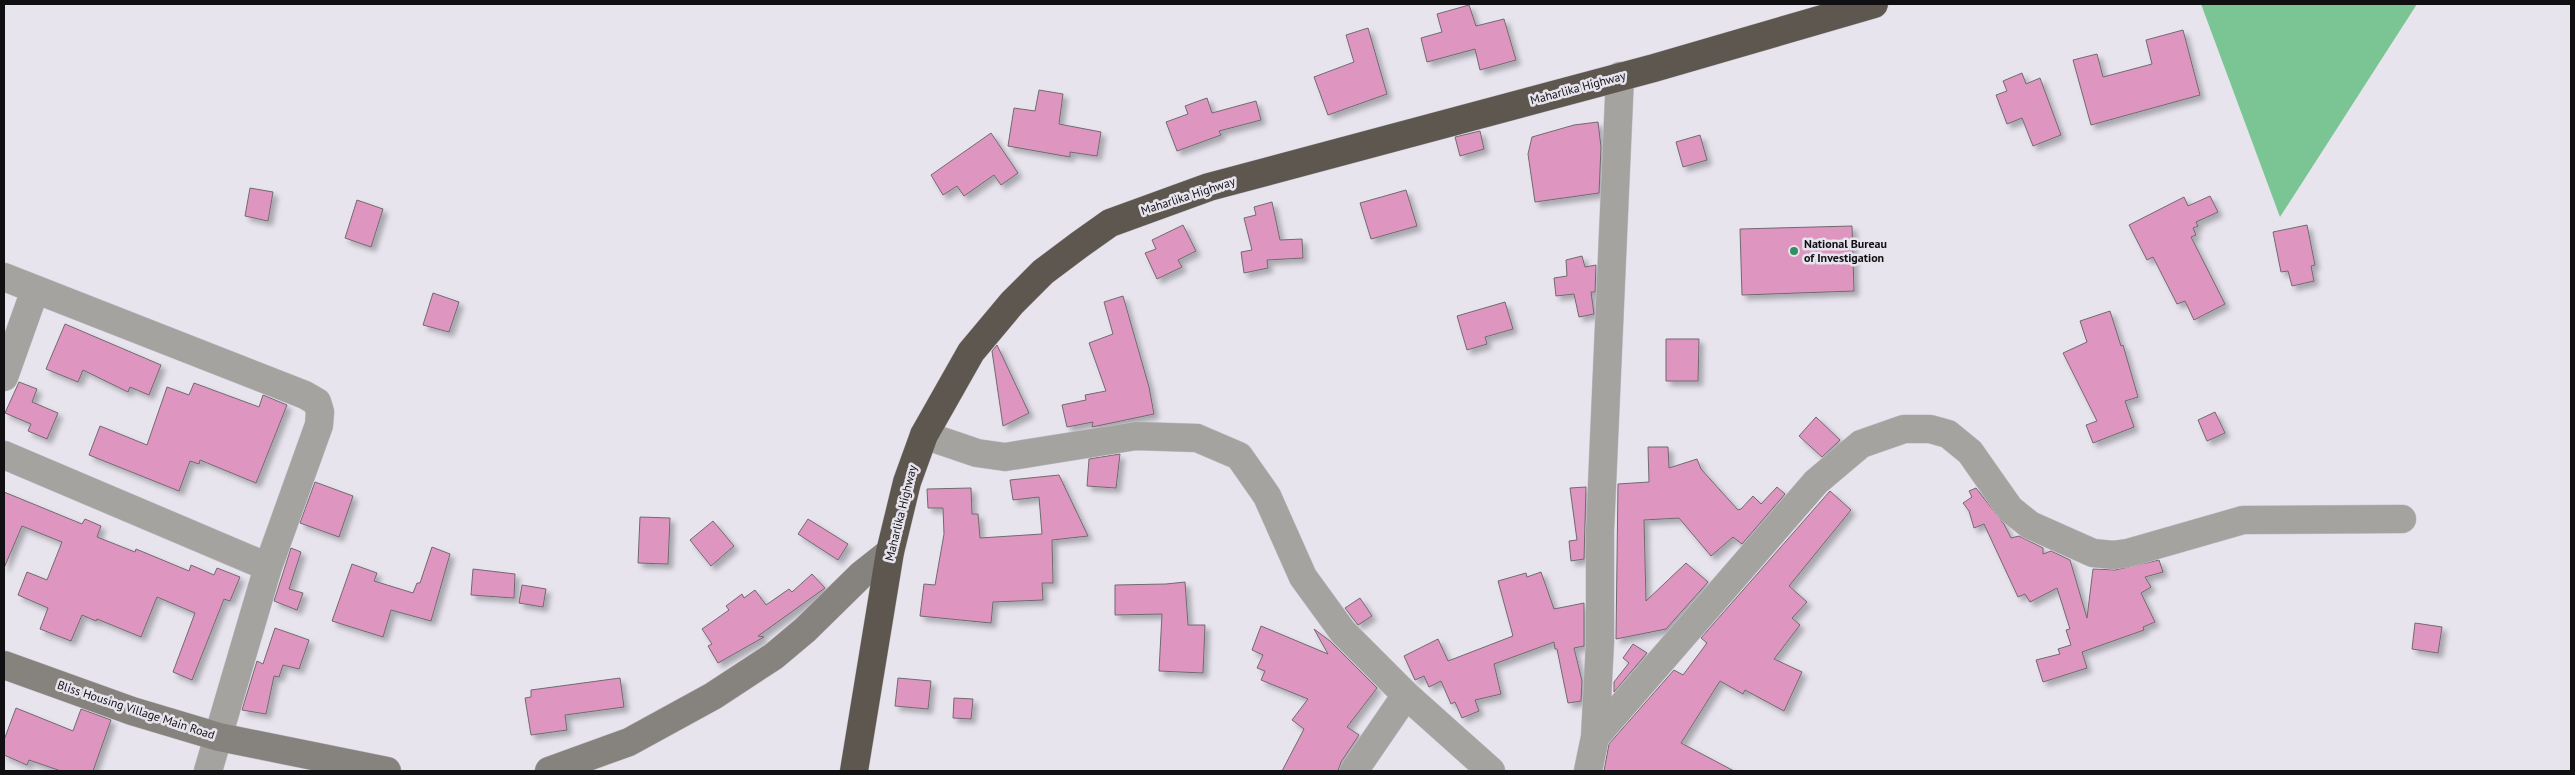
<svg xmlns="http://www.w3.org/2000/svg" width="2575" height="775" font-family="'PT Sans',sans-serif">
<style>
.forest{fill:#7bc595}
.building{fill:#de96c1;stroke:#72696e;filter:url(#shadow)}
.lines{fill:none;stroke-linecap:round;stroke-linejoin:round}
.street-casing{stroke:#c5c2cb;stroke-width:29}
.secondary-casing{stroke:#c5c2cb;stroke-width:29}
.highway-casing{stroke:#c5c2cb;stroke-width:29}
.street{stroke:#a5a39f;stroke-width:28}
.secondary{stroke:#86827d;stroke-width:28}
.highway{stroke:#5d5750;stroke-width:28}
.poi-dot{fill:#348e64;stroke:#e7e4ee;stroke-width:2}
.labels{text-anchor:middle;stroke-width:5;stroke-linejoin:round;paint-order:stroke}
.street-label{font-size:12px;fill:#100f12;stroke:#e7e4ee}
.poi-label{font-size:12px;font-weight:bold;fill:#100f12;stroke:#e7e4ee;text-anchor:start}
</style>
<defs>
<filter id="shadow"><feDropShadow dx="4.5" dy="4.5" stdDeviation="2.5" flood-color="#0004"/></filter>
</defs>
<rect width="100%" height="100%" fill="#e7e4ee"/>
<path class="forest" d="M2201,4h216l-137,213z"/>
<path class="building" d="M1469,5l7,21 28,-7 12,41 -36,10 -5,-21 -48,13 -6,-24 21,-6 -5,-18z
M1368,28l19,66 -59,21 -14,-38 40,-15 -8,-27z
M2183,30l17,65 -109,30 -18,-65 24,-6 6,23 49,-13 -6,-24z
M2022,73l4,11 14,-6 21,57 -28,11 -11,-28 -15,6 -11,-29 11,-4 -4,-10z
M1039,90l24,4 -4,30 42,8 -4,24 -27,-4v5l-62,-11 6,-38 21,3z
M1207,98l5,15 44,-12 5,19 -42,11 2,4 -44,16 -11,-29 22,-8 -3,-8z
M1598,122l3,25 -2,46 -64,9 -7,-48 4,-17 42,-12z
M1480,131l4,18 -24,7 -5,-19z
M991,133l27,40 -17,12 -7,-10 -30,21 -7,-10 -14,9 -12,-20z
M1700,135l7,25 -24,7 -7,-25z
M250,188l23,4 -5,29 -23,-5z
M1406,190l11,36 -46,13 -11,-36z
M2210,196l8,16 -22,10 2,4 -5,2 3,7 -5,2 34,67 -31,16 -9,-19 -8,3 -24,-47 -6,3 -18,-35 55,-28 4,9z
M357,200l26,9 -12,38 -26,-9z
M1272,202l8,38 22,-1 1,19 -36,2 1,8 -24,5 -3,-21 11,-2 -8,-32 12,-3 -2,-8z
M1183,225l13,26 -18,9 4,7 -25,12 -12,-26 11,-4 -4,-9z
M2307,225l8,40 -4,1 3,15 -22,5 -4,-15 -7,1 -8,-40z
M1852,226l2,65 -112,4 -2,-66z
M1582,256l3,11 11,-2 -1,27h-4l3,22 -15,3 -5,-23 -18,2 -2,-18 13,-2 -1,-16z
M433,293l26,9 -10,30 -26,-7z
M1123,296l26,91 5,27 -62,13 1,-5 -26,5 -5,-22 24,-5 -1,-5 21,-4 -17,-48 24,-9 -9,-32z
M1505,302l8,27 -28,8 2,7 -20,6 -10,-34z
M2110,311l11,35 2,-1 15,52 -13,4 9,26 -41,16 -7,-18 11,-4 -34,-68 24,-11 -7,-21z
M65,324l96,41 -12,30 -19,-8 -2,5 -45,-22 -5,12 -32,-13z
M1666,339h33l-1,42h-32z
M997,345l32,68 -26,13 -11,-75z
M19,382l18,7 -5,13 26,11 -11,26 -19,-8 3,-7 -26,-11z
M194,383l65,24 4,-12 24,10 -31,78 -56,-23 -1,4 -9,-3 -11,30 -90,-36 11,-29 47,19 20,-58 22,8z
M2215,412l10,21 -18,8 -9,-21z
M1816,417l24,23 -18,17 -23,-21z
M1648,447h20l1,21 28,-9 4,10 37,41 3,-1 12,-13 8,8 16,-17 8,7 -43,50 -9,-7 -22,19 -32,-38 -35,2 2,81 40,-38 22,19 -42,47 -50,10 2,-155 31,-2z
M1120,454l-4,34 -29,-2 2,-27z
M1059,475l29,61 -36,4 1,43h-11l1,17 -50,2 -2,21 -71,-7 4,-32 11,1 9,-51 -1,-26h-15l-1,-19 44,-1 1,26h6l2,24 62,-4 -3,-37 -26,3 -3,-20z
M315,482l38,14 -14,41 -39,-14z
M1586,487l-2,72 -13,2 -2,-20 8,-1 -7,-52z
M1976,488l28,36 7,14 8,-2 24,12v6l8,-3 19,9 17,58 6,-49 22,1 44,-10 4,12 -18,5 6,10 -10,6 14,29 -12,5 1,3 -62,22 5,16 -44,14 -7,-22 24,-6 -2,-5 13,-4 -5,-15 4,-1 -13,-41 -27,14 -5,-8 -7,3 -34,-73 -10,4 -5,-17 -6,-8 9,-6 -3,-6z
M1830,491l21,19 -62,76 18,16 -15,16 8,7 -26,34 28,13 -18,39 -39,-21 -2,4 -23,-13 -39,62 53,28h-130l5,-27 65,-74 9,5 24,-32 -6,-5z
M4,492l78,32 3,-5 16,7 -4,11 38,15 1,-3 53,22 2,-6 23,10 3,-7 23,9 -10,24 -6,-2 -32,81 -19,-8 22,-59 -38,-16 -16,40 -44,-18 -1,2 -14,-6 -11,26 -31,-12 8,-21 -30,-13 9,-23 20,8 15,-38 -40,-16 -18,42z
M640,517l30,1 -2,46 -30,-1z
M808,519l40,25 -10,16 -40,-26z
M713,521l21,25 -23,20 -21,-26z
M432,547l18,7 -19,67 -40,-11 -8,27 -51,-16 20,-57 25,9 -3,8 39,12 4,-10h3z
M291,548l10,4 -12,37 14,4 -6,17 -23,-9z
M473,569l42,5 -1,24 -43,-3z
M1541,572l13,37 30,-6v43l-10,2 8,33 -1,20 -13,2 -11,-54h-2l-1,-7 -60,22 7,30 -26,6 4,11 -17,7 -7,-16 -4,2 -10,-23 -12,6 -5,-11 -9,4 -11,-24 34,-17 10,22 65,-25 -15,-55 28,-8 1,4z
M812,574l13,14 -67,48 6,1 -46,26 -10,-17 4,-2 -10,-15 27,-19 -3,-4 16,-12 2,4 11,-8 11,15 23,-16 3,3z
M1185,582l3,43h17l-2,48 -44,-2 3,-57 -47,1v-30l51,-1z
M522,585l24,4 -3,18 -24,-4z
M1360,598l12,18 -14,9 -13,-17z
M2415,623l27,4 -4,26 -26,-4z
M1261,626l67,28 -14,-25 16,12 47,47 -30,39 12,8 -18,27 -3,9h-56l22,-42 -12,-9 16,-21 -47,-19 4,-9 -8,-3 6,-13 -11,-5z
M275,628l34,12 -10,29 -16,-4 -4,12 -5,-1 -8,38 -24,-4 15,-49 6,3z
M1633,644l14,9 -33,39v-10l15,-19 -6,-5z
M620,678l4,29 -59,8 2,15 -36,5 -6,-37 6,-1v-7z
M898,678l33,3 -3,28 -33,-3z
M954,698l19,1 -2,20 -18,-1z
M16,708l57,23 8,-22 30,11 -18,51h-32l-32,-11 -2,5 -23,-10v-15z"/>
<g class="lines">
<defs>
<path id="street" d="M4,277l301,118 12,7 3,10 -1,13 -51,142 -60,204
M4,377l31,-87
M924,435l53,18 28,4 131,-21 61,2 42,18 28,40 36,81 40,55 63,63 85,76
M4,455l264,112
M1595,737l221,-255 45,-38 43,-15h26l18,5 22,18 40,57 20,16 63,28 20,2 15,-2 115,-33 159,-1
M1354,771l52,-76
M1588,771l7,-34 5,-95v-111l20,-455"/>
<path id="secondary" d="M4,665l128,46 87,26 168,34
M549,771l80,-29 84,-46 61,-40 31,-26 56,-55 29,-23"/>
<path id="highway" d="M854,771l36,-219 17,-70 17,-47 47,-83 41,-49 31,-31 36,-27 31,-22 99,-36 445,-119 220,-64"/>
</defs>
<use href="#street" class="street-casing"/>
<use href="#secondary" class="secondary-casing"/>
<use href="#highway" class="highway-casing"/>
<use href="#street" class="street"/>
<use href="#secondary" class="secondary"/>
<use href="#highway" class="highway"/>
</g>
<circle class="poi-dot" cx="1794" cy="251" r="5"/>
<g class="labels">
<g class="street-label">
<text transform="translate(1578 88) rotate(-15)" y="4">Maharlika Highway</text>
<text transform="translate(1188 196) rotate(-18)" y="4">Maharlika Highway</text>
<text transform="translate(901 513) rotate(-76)" y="4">Maharlika Highway</text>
<text transform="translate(136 710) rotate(18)" y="4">Bliss Housing Village Main Road</text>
</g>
<g class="poi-label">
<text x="1804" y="248">National Bureau<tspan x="1804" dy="14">of Investigation</tspan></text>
</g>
</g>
<rect width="2575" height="775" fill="none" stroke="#100f12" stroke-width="10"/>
</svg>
